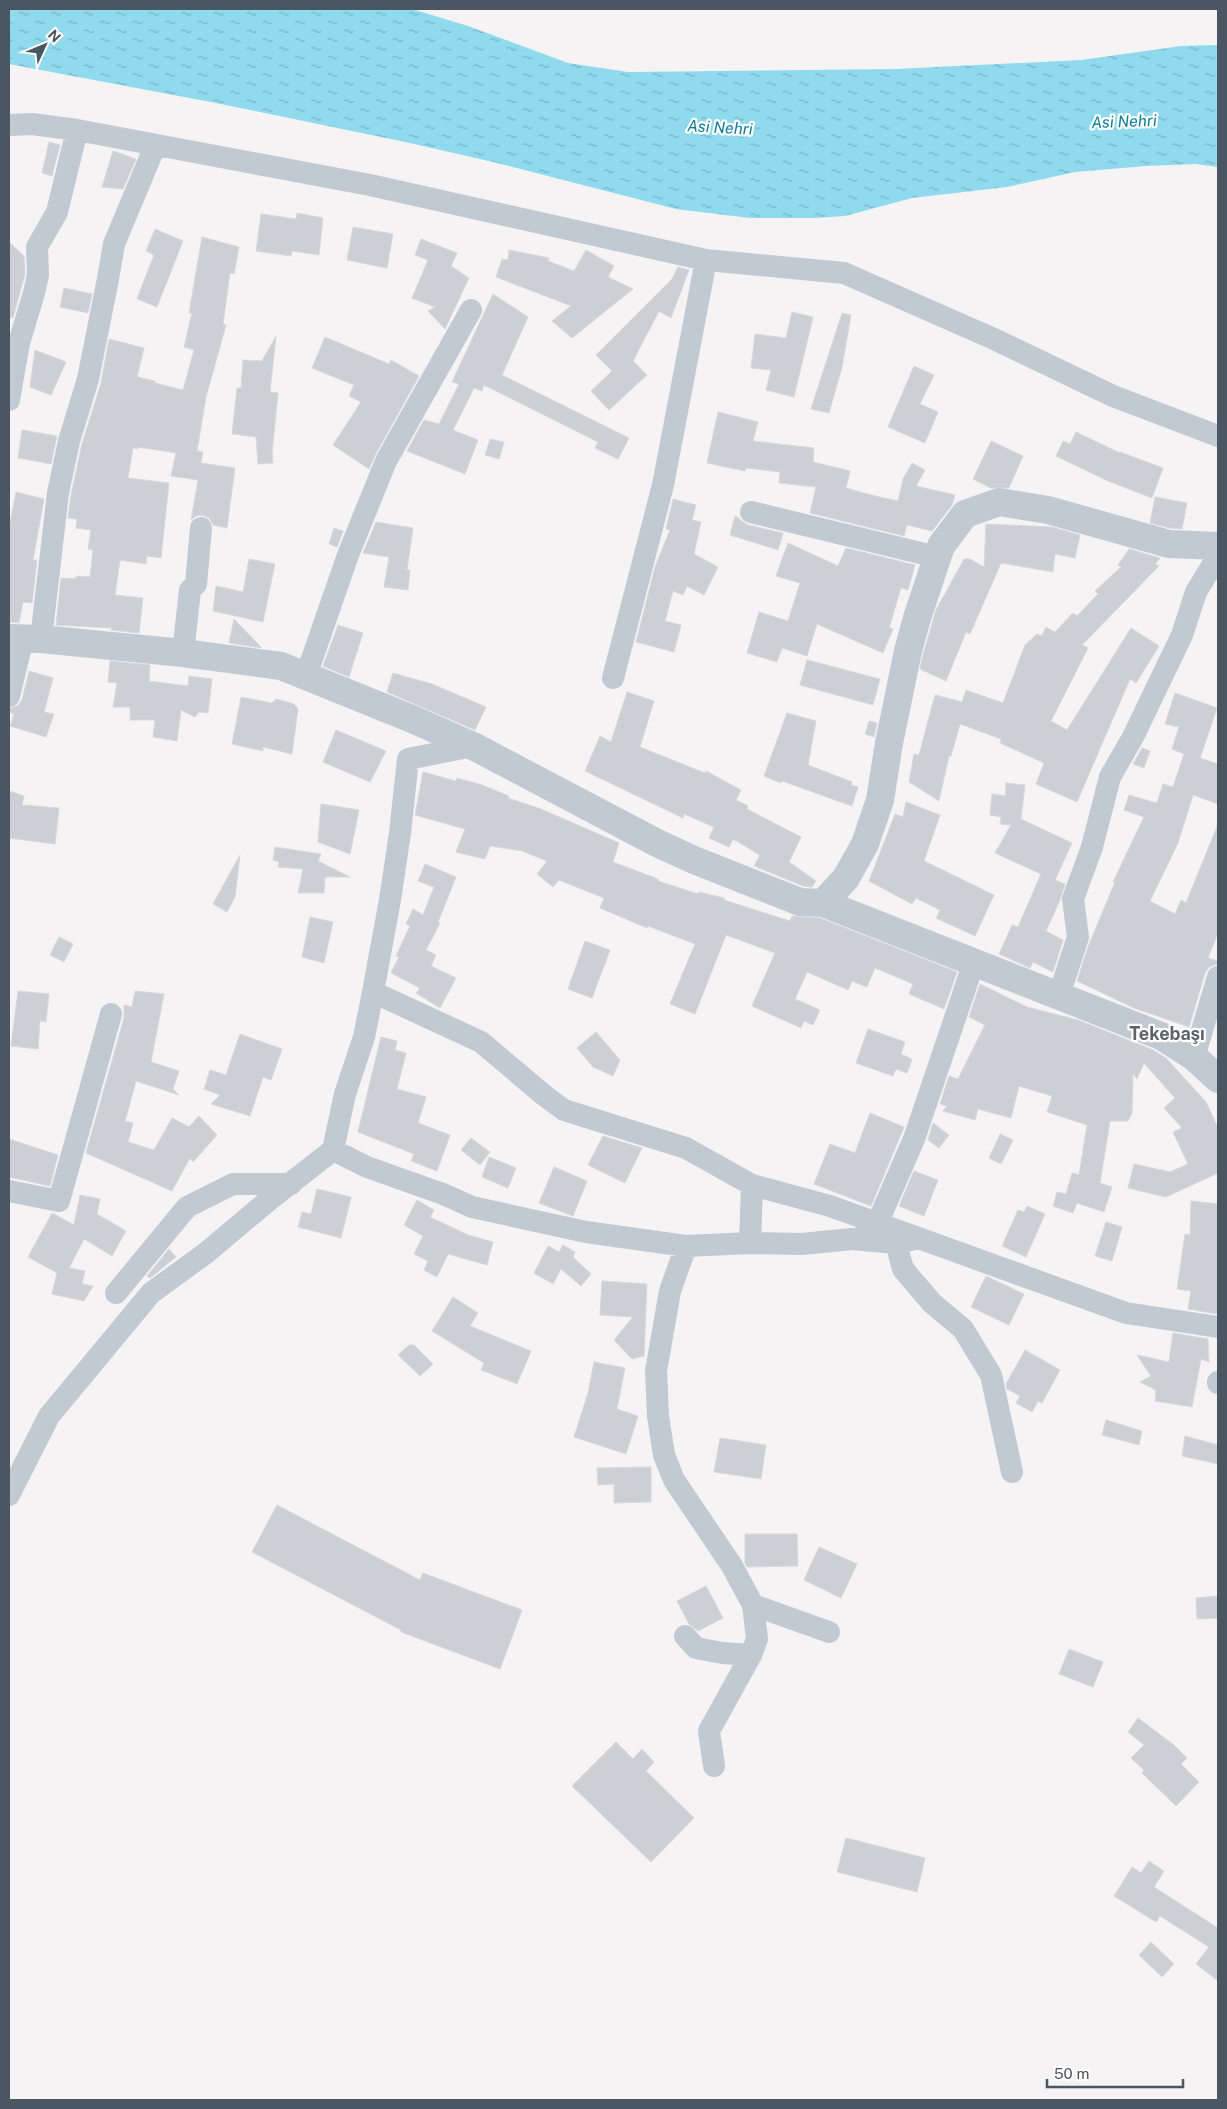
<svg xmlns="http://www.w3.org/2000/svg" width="1227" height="2109" font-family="'Public Sans',sans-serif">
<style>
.water{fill:url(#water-ripples)}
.building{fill:#cdcfd5;stroke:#d7d9de}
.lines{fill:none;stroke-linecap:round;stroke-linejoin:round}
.minor{stroke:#c1cad2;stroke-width:22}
.tertiary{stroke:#c1cad2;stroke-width:28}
.labels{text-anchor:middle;stroke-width:4.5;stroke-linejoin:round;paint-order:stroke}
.water-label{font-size:16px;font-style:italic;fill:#0c7c9b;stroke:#fff}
.quarter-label{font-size:18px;font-weight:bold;fill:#5f6368;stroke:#fff}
</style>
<defs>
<pattern id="water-ripples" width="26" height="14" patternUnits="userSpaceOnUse" patternTransform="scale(1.25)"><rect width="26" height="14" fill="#90daee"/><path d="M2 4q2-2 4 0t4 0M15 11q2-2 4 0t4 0" fill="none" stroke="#78b4c4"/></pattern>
</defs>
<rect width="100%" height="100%" fill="#f5f3f3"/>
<path class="water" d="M9,9h403l56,17 100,37 60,9 268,-3 185,-9 100,-14 37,-1v122l-22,-3 -50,2 -71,6 -68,15 -95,11 -67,18 -31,2h-64l-74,-9 -183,-47 -83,-19 -194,-40 -207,-39z"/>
<path class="building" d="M49,142l11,3 -8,31 -10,-3z
M113,151l23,8 -13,30 -21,-2z
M297,213l26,5 -4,37 -27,-4 -1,5 -35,-5 5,-37 35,5z
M353,227l40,7 -6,34 -40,-8z
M155,229l28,12 -26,66 -20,-8 17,-44 -8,-4z
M202,237l37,10 -5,27 -4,-1 -7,51 3,1 -20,72 -9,54 6,1 -2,11 34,5 -8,60 -14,-3 -4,-7 -6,-3 -7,1 -5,4 7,-40 -27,-4 5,-23 -38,-6v2l-5,-1 -5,30 41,5 -8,75 -14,-2 -1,8 -26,-4 -5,35 28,3 -4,35 -28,-3 1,-2 -56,-3 5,-47 13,1 4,-3 12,1 3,-27 -5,-1 3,-19 -15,-2 1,-9 -9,-1 3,-23 11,-51 19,-61 8,-44 35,9 -7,29 18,4v2l28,7 11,-40 -10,-3 8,-34h-3z
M421,239l36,14 -6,13 18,12 -24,51 -17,-18 7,-4 -23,-9 16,-38 -13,-5z
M9,242l15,14 1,18 -12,44 -4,-1z
M509,250l40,8 -1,3 26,10 12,-21 28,16 -6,11 25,12 -61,49 -20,-17 19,-15 -75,-29 6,-18 6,1z
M678,267l11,3 -18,48 -12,-7 -26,50 14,14 -38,35 -18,-19 21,-20 -16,-16 76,-76z
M64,288l28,6 -4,19 -28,-6z
M493,294l35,23 -26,58 127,63 -11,21 -23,-11 3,-6 -114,-57 -2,6 -8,-3 -21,42 25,10 -13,34 -58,-23 17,-31 15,4 20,-40 -7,-2z
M792,312l21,5 -19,80 -28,-7 5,-20 -20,-2 4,-34 31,4z
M842,313l9,2 -9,52 -13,46 -18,-4z
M276,336l-6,56 8,1 -6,60 1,10 -15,1 -2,-27 -24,-3 5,-46h4l2,-28 19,1z
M325,337l64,27 2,-4 28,16 -44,79 -6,14 -36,-24 28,-43 -12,-6 5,-11 -42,-17z
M35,350l31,12 -15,33 -21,-8z
M914,366l20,9 -14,29 18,8 -13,31 -37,-16z
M718,412l40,10 -5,19 61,7 -1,14 37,9 -4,17 29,8 23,5 5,-22 9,-16 13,7 -9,16 39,9 -3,10 -20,26 -25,-6 -3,11 -94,-23 6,-26 -37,-4 1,-11 -34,-4 -1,3 -38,-8z
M22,430l35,6 -6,28 -33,-6z
M1076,432l44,21v-1l43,16 -11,30 -44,-17 -52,-25 7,-15 7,3z
M490,439l14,3 -5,17 -14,-4z
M991,441l32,15 -14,32h-18l-18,-9z
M16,492l28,7 -11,61h4l-5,43 -9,-1 -4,21 -10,-1v-95z
M1155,497l32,6 -5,26 -12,-1 -20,-5z
M673,499l23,6 -4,15 9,2 -7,32 24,13 -14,28 -17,-9 -4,9 -10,-4 -8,30 16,4 -7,27 -38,-10 19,-75 15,-37 -4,-1z
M735,516l13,9 35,8 -5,17 -48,-15z
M376,522l37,6 -6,42h3l-2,20 -24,-3 5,-30 -26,-4z
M986,524l66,3 28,8 -5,23 -20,-4 -2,18 -52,-9 -31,71 -4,-2 -20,49 -26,-12 3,-14 13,-45 28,-51h6l14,8z
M334,528l9,3 -6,16 -8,-3z
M788,543l50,23 8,-18 69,17 -7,25 -7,-2 -12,40 4,1 -10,24 -66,-29 -10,32 -25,-8 -5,14 -30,-9 12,-41 29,9 12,-38 -24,-7z
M1129,549l31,9 -5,6 4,2 -77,79 6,3 -37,73 16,9 64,-102 28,18 -23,37 -6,-4 -53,123 -41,-18 8,-21 -44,-20 1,-4 -41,-15 -9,32h-2l-10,45 -30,-19 5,-28 5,1 16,-60 27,7 4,-12 37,13 22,-58 12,-11 5,2 4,-9 9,5 18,-19 4,3 21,-22 -3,-3 26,-24 -3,-2z
M249,559l26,5 -12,58 -50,-11 3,-25 27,6z
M234,619l28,29 -33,-5z
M338,625l25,8 -14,44 -26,-11z
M807,660l73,19 -7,26 -73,-20z
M110,661l40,4 -1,16 39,5 1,-10 23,3 -4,34 -9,-1 -4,5 -14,-7 -4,31 -24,-4 2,-17h-25v-13h-17l4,-24 -9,-1z
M29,671l24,7 -9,34 10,2 -8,23 -36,-11 4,-12 -5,-2v-3l9,-4 4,-5z
M393,673l39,11 54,23 -11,23 -88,-38z
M627,692l27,9 -14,46 65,26 1,-2 35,19 -5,10 12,6 -1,3 54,28 -12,25 27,19 -4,6 -9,-1 -49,-20 6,-11 -27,-16 -4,8 -20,-9 5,-11 -30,-13 -1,4 -98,-47 15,-35 11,6z
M1175,693l42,15 -17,50 18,6v40l-25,-9 -15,48 -28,58 25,13 6,-14 5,3 32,-79v109l-10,25 10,3 -1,3 -8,3 -4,6 -16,54 -55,-19 -57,-27 11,-34 27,-65h-2l31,-65 -20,-7 5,-15 28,8 6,-19 10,3 11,-33 -12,-5 7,-22 -14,-3z
M241,697l31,6 4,-4 18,5 4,5 -6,45 -29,-7v4l-31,-7z
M787,713l29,8 -8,44 44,17 -1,3 7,2 -6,19 -70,-25 -1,2 -17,-7z
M869,721l8,2 -3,14 -9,-3z
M336,730l50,21 -16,31 -47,-20z
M1142,748l8,3 -6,17 -11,-4z
M423,772l33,9 1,-3 25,7 27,11 -1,2 33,11 78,34 -6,19 45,17v2l40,13 1,-2 25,6v2l66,21 2,-5 28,2 137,54 -13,37 -35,-15 4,-10 -38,-16 -8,19 -15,-6 -4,9 -41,-18 -12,27 25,11 -7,15 -9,-4 -3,7 -49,-22 23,-53 -49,-18 -31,79 -25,-10 25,-60 -47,-18 -1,2 -47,-20 4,-10 -45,-18 -6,7 -16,-13 10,-13 -25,-10 -32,-5 -5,13 -29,-7 9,-23 -50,-14z
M1006,783l19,2 -4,34 51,24 -17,37 10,4 -5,16 -14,31 17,9 -10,32 -20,-10 -3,6 -31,-14 13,-29 6,2 23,-53 -46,-21 16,-28 -11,-1 1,-7 -11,-2 2,-21 13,2z
M9,791l15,5 -2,9 37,3 -4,36 -46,-6z
M906,802l34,13 -16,46 70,34 -19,41 -39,-18 4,-8 -24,-12 -4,6 -43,-23 26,-67 8,3z
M321,804l38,6 -9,44 -32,-12z
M275,847l46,7 -3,7 32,16h-25l-1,16h-26l5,-24 -25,-2 1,-5 -6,-2z
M240,855l-5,42 -8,15 -14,-8z
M425,864l31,13 -18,45 2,1 -14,27 10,5 -5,11 25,12 -16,30 -24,-15 4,-5 -29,-15 8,-16 -3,-1 14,-30 -4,-2 7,-15 10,6 11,-28 -16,-6z
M310,917l23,5 -9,41 -22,-6z
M59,937l14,7 -9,18 -14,-7z
M585,941l25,9 -18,48 -24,-9z
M980,984l47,23 51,13 75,30 13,8 40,44 12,26v45l-52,24 -38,-9 6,-24 36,8 18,-8 -15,-32 9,-4 -18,-20 11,-10 -31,-35 -7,16 -4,-5 -1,39 -4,8h-18l-10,62 12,4 -8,25 -27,-9 -4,10 -20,-7 4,-14 9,2 6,-21 7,2 8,-50 -40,-13 5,-16 -33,-10 -8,32 -33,-9 -3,11 -32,-9 4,-5 -7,-2 9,-28 9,3 27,-54 -16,-8z
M18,991l31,3 -3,28 -6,-1 -2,28 -27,-3z
M135,991l29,3 -13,68 28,9 -6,18 6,6 -43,-14 -11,40 8,2 -5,19 26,8 18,-32 17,9 10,-11 18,19 -24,27 -3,-4 -18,33 -86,-38 38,-135v-13l8,2z
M868,1029l37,13 -4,12 11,5 -5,14 -11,-4 -3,7 -37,-13z
M596,1032l24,28 -7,16 -20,-9 -16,-19z
M240,1034l42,15 -11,31 -8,-3 -13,39 -39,-12 9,-9 -16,-6 6,-19 16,5z
M381,1037l16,4 -2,9 11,3 -9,36 29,8 -8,26 32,12 -13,36 -26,-10 3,-7 -56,-22z
M870,1113l34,14 -33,79 -57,-22 16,-40 25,9z
M933,1123l16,12 -10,13 -11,-8z
M1000,1134l13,6 -12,24 -12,-6z
M603,1136l39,12 -17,35 -37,-18z
M471,1138l19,14 -10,13 -19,-15z
M9,1139l49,16 -8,31 -41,-9z
M489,1157l27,11 -8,20 -26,-11z
M554,1167l33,14 -14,35 -34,-13z
M914,1171l24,9 -14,36 -25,-10z
M317,1189l34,8 -10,41 -43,-11 4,-15 9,2z
M80,1195l20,4 -3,15 29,17 -14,25 -28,-17 -15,29 16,3 -3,13 11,2 -9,15 -32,-7 5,-21 -29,-16 24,-44 22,12z
M417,1200l17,10 -4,7 38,18 25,7 -6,23 -39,-11 -11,23 -13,-7 4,-9 -14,-7 9,-18 -19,-11z
M1191,1201l27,3v110l-30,-5 3,-18 -14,-2 8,-55 5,1z
M1027,1206l18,8 -19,43 -24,-11 16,-36 6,2z
M1106,1222l16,5 -10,34 -17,-5z
M563,1245l12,7 -2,5 18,17 -10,12 -20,-17 -8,15 -19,-11 14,-27 11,6z
M169,1249l7,8 -26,21 -3,-2z
M986,1276l38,18 -15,31 -38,-18z
M602,1281l45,3 -3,72 -12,3 -18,-19 19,-23 -33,-2z
M453,1297l25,16 -8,13 61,25 -14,33 -36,-14 3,-7 -52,-32z
M1173,1333l35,6 1,23 -8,-3 -9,48 -37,-6 1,-11 -16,-8 11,-6 -14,-21 32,7z
M409,1345h5l19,19 -13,12 -22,-21z
M1025,1350l35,20 -18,33 -4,-2 -6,11 -16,-9 4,-7 -13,-7 -1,-5z
M594,1362l31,6 -8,41 21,7 -12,38 -52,-17 14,-44z
M1106,1420l36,11 -3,14 -37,-10z
M1185,1436l33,9v19l-36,-8z
M720,1438l46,7 -5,34 -47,-7z
M651,1467v35l-37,1v-19l-16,1 -1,-17z
M277,1505l143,75 3,-7 99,37 -22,59 -99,-37v-2l-149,-78z
M745,1534h52l1,32 -51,1 -2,-4z
M819,1547l38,17 -16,34 -37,-18z
M706,1586l17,32 -25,13 -9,-7 -12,-23z
M1218,1596v22l-21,1 -1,-21z
M1069,1649l34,13 -10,25 -34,-13z
M1138,1718l36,27 13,13 -6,6 18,18 -23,24 -34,-33 2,-3 -13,-12 13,-13 -16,-13z
M616,1742l17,17 9,-10 12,13 -8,9 48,47 -43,44 -79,-76z
M846,1838l79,20 -8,34 -80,-20z
M1149,1861l15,10 -10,16 64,41v53l-22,-17 13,-17 -49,-31 -4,6 -42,-26 18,-29 9,6z
M1151,1942l23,22 -12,13 -23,-22z"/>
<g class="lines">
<path class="minor" d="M9,125l23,-1 45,6 293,55 336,75 138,13 150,66 119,57 105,40
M9,400l10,-57 15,-50 4,-18 -1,-28 20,-35 20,-82
M751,512l186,45
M41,639l17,-146 11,-52 19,-62 20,-100 6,-35 41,-98
M183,653l7,-63 6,-6 5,-56
M306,676l42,-121 38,-94 85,-151
M613,678l50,-193 43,-225
M9,696l14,-57
M373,992l108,50 64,54 19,14 122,38 66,37 78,21 296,107 92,14
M1059,995l19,-58 -5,-38 19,-52 18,-70 23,-40 49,-102 14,-43 22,-36
M1194,1057l24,-80
M333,1150l12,-56 19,-57 9,-45 17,-92 10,-67 8,-74 65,-13
M9,1191l50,10 52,-187
M866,1231l11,-7 37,-85 60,-177
M750,1243l2,-58
M896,1243l7,26 29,34 31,26 28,46 21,97
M116,1293l71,-86 46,-23h58
M1218,1382v1
M9,1495l40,-79 102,-123 55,-40 63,-53 64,-50 34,17 76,27 29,13 114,25 100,14
M753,1605l-21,-39 -58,-86 -10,-25 -6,-39 -2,-45 14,-80 16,-45 64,-3 52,1 50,-5 44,4 15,-3
M685,1636l11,12 26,5 29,2
M714,1766l-5,-35 42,-76 6,-16 -4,-34 76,27"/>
<path class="tertiary" d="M9,638l32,1 142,14 98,13 131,53 61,27 184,97 37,17 106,42 23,1 338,133 33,21 24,22
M823,903l23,-25 19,-34 15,-44 9,-57 19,-92 9,-33 24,-72 24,-32 34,-12 49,8 121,34 49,2"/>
</g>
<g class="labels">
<g class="water-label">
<text transform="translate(1124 121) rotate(-2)" y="6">Asi Nehri</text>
<text transform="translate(720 127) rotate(3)" y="6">Asi Nehri</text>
</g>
<g class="quarter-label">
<text x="1167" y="1040">Tekebaşı</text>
</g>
</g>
<rect width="1227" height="2109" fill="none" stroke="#4a5661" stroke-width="20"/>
<g transform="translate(45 45) rotate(46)" stroke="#ffffff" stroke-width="4" paint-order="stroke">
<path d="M0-4L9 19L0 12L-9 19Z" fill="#4a5661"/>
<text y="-8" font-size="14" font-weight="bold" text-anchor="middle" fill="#4a5661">N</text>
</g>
<path d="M1047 2079v8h136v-8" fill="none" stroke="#4a5661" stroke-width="2.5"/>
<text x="1054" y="2079" font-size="15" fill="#4a5661" stroke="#ffffff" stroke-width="4" paint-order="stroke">50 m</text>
</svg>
